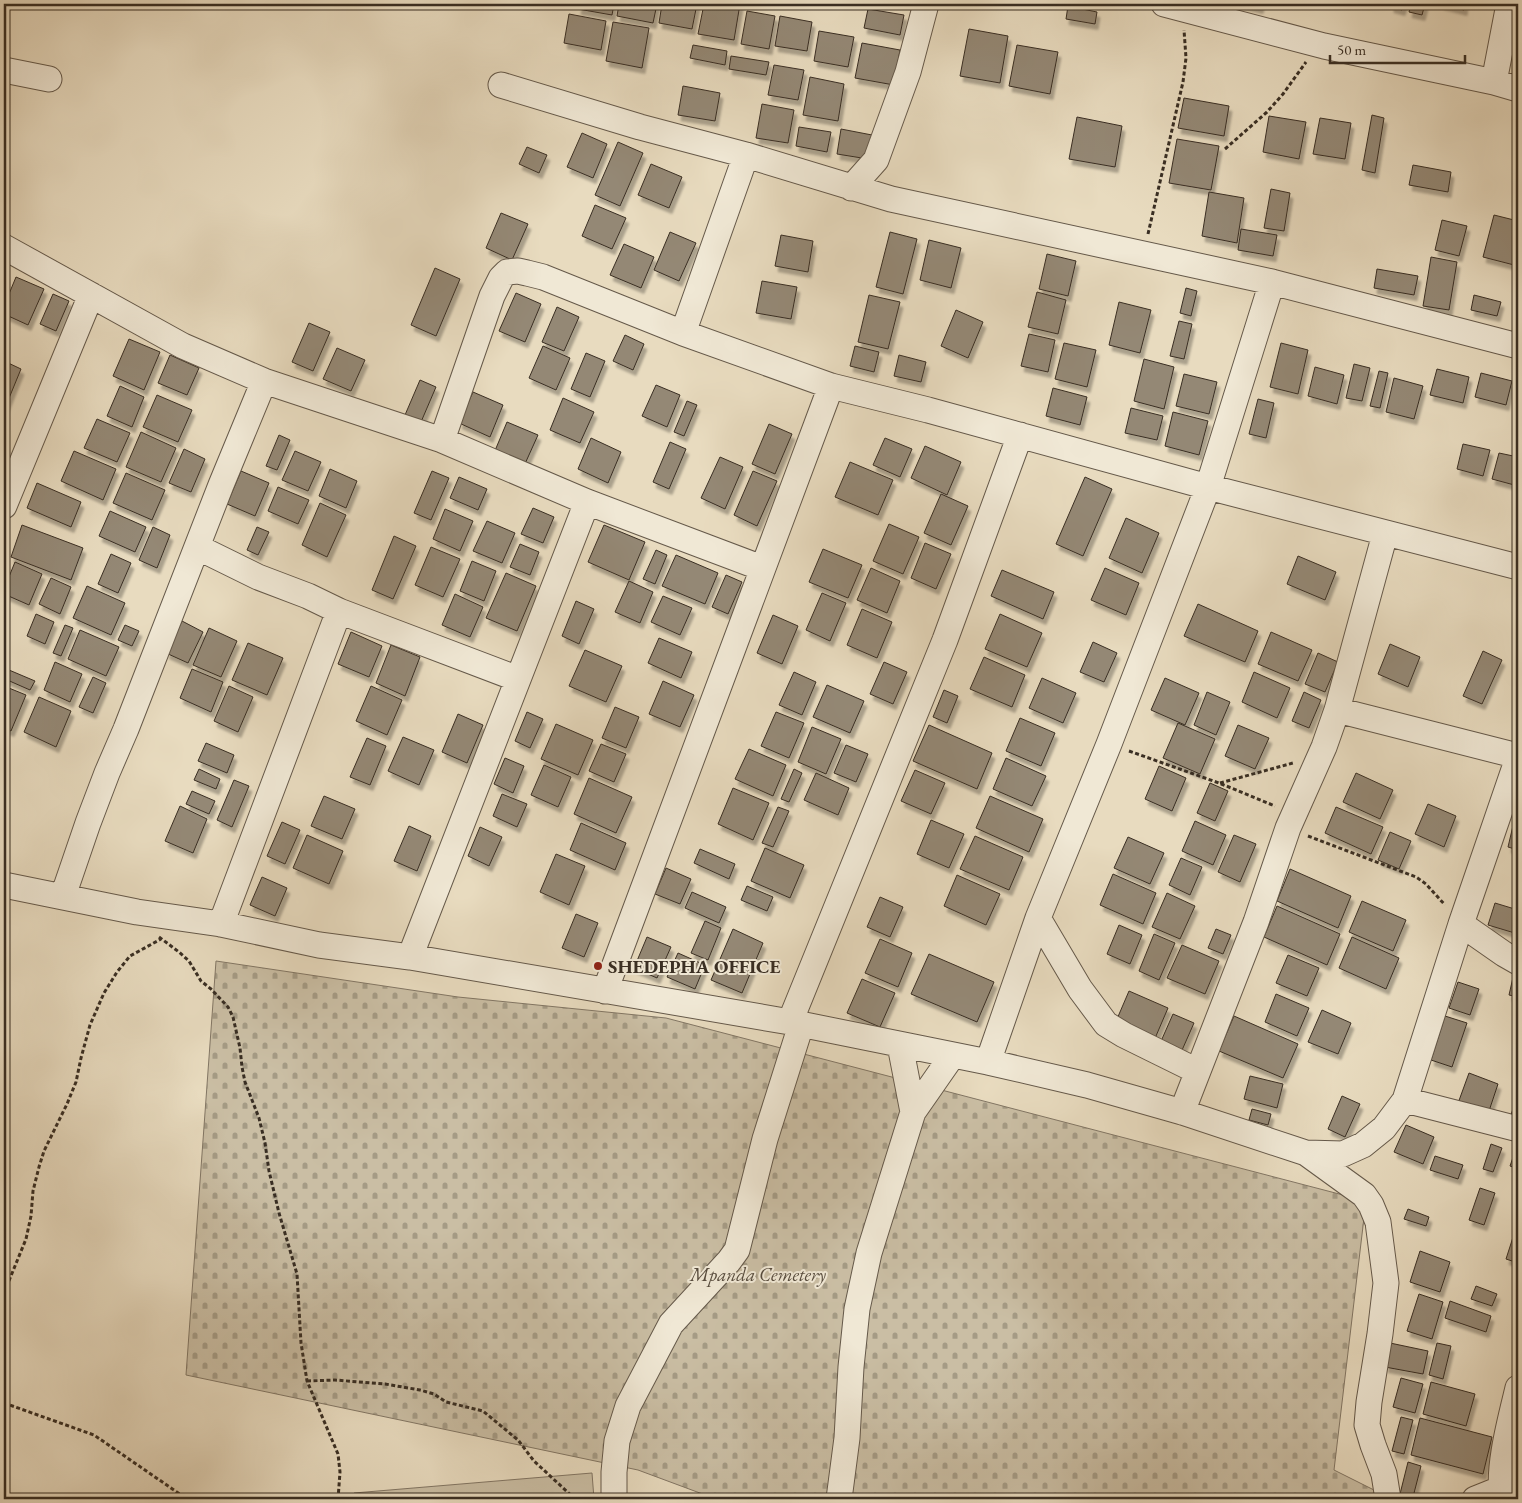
<svg xmlns="http://www.w3.org/2000/svg" width="1522" height="1503" font-family="'EB Garamond',serif">
<style>
.grass{fill:#cabea4;stroke:#827664}
.cemetery{fill:url(#cemetery-stones);stroke:#827664}
.building{fill:#948874;stroke:#392e23;filter:url(#shadow)}
.lines{fill:none;stroke-linecap:round;stroke-linejoin:round}
.minor-casing{stroke:#65594a;stroke-width:27}
.path{stroke:#392e23;stroke-width:3;stroke-dasharray:4 2.5;stroke-linecap:butt}
.minor{stroke:#f0e8d5;stroke-width:25}
.poi-dot{fill:#8f2418;stroke:#f0e8d5;stroke-width:2}
.labels{text-anchor:middle;stroke-width:4;stroke-linejoin:round;paint-order:stroke}
.poi-label{font-size:19px;font-weight:bold;fill:#392e23;stroke:#f0e8d5;text-anchor:start}
.park-label{font-size:19px;font-style:italic;fill:#564b3d;stroke:#f0e8d5}
</style>
<defs>
<pattern id="cemetery-stones" width="16" height="16" patternUnits="userSpaceOnUse" patternTransform="scale(1.25)"><rect width="16" height="16" fill="#cabea4"/><path d="M2 7V4a2 2 0 0 1 4 0v3zM10 15v-3a2 2 0 0 1 4 0v3z" fill="#a59b85"/></pattern>
<filter id="shadow"><feDropShadow dx="3" dy="5.5" stdDeviation="1" flood-color="#0004"/></filter>
</defs>
<rect width="100%" height="100%" fill="#e8dbbf"/>
<filter id="stains"><feTurbulence type="fractalNoise" baseFrequency=".004" numOctaves="4"/><feColorMatrix values="0 0 0 0 .2 0 0 0 0 .09 0 0 0 0 .02 0 0 0 .5 -.17"/></filter>
<radialGradient id="worn" r=".72"><stop offset=".6" stop-color="#630" stop-opacity="0"/><stop offset="1" stop-color="#630" stop-opacity=".3"/></radialGradient>
<path class="grass" d="M592,1473l2,26h-239l-1,-6z"/>
<path class="cemetery" d="M216,961l242,36 208,21 700,183 -32,269 58,29h-676l-78,-29 -452,-95z"/>
<path class="building" d="M579,4h35l-2,11 -34,-6z
M619,4h38l-4,19 -36,-7z
M662,4h35l-5,25 -33,-6z
M704,4h36l-6,36 -36,-6z
M1243,4h18l-1,4z
M1391,4h13l-2,6 -11,-3z
M1411,4h14l-3,11 -13,-3z
M1441,4h24l-1,6z
M1068,6l29,6 -2,12 -29,-5z
M868,9l36,6 -4,20 -36,-7z
M747,11l28,5 -6,33 -28,-5z
M569,14l37,7 -5,29 -37,-7z
M780,16l32,6 -5,29 -32,-5z
M613,22l36,6 -7,40 -36,-7z
M969,29l39,7 -8,47 -40,-7z
M819,31l35,6 -6,30 -34,-6z
M862,43l38,7 -6,35 -39,-7z
M693,45l34,6 -2,14 -35,-7z
M1017,45l41,7 -8,42 -41,-8z
M731,56l38,6 -3,13 -37,-6z
M774,65l30,5 -6,30 -30,-5z
M810,77l34,7 -6,37 -35,-6z
M683,86l37,7 -5,28 -37,-6z
M1184,98l45,8 -5,30 -46,-8z
M762,104l32,6 -6,33 -32,-5z
M1372,115l12,3 -9,55 -13,-3z
M1269,116l37,6 -7,37 -36,-7z
M1077,117l45,9 -7,41 -46,-8z
M1320,118l31,5 -6,36 -32,-5z
M799,127l32,5 -4,20 -31,-6z
M841,129l31,6 -4,24 -31,-5z
M582,133l25,11 -14,34 -26,-11z
M1177,139l42,7 -8,44 -42,-7z
M618,142l25,11 -23,53 -25,-11z
M527,147l20,8 -8,18 -20,-9z
M651,164l31,13 -13,31 -31,-13z
M1413,165l38,7 -3,20 -39,-7z
M1271,189l19,4 -6,38 -20,-3z
M1209,192l35,6 -7,45 -35,-7z
M595,205l31,13 -14,31 -30,-13z
M501,213l27,11 -16,36 -26,-12z
M1494,215l24,6v45l-35,-9z
M1442,220l25,6 -8,30 -24,-6z
M1241,229l36,6 -4,21 -35,-6z
M670,232l26,11 -17,38 -25,-11z
M890,232l27,7 -14,55 -27,-7z
M781,235l32,6 -5,31 -33,-6z
M929,240l32,8 -10,40 -31,-8z
M624,244l30,13 -13,31 -31,-13z
M1047,254l29,7 -8,35 -29,-7z
M1431,257l26,5 -8,48 -26,-4z
M435,268l25,11 -24,57 -25,-11z
M1377,269l41,7 -4,19 -40,-7z
M16,277l28,12 -16,36 -24,-11v-8z
M762,281l35,6 -6,32 -35,-6z
M1186,288l11,3 -6,25 -11,-3z
M1037,292l29,8 -8,34 -30,-7z
M516,293l25,11 -16,38 -26,-11z
M53,294l16,7 -13,30 -16,-7z
M869,295l31,7 -12,47 -30,-7z
M1474,295l27,7 -4,14 -26,-6z
M1119,302l32,8 -11,43 -31,-8z
M557,307l22,10 -15,34 -22,-9z
M956,310l27,12 -15,36 -27,-12z
M1179,321l13,3 -8,35 -14,-3z
M309,323l21,9 -17,39 -21,-9z
M1029,334l26,6 -7,32 -27,-6z
M625,335l19,9 -11,26 -20,-9z
M129,339l31,13 -16,38 -31,-14z
M1064,343l32,7 -9,37 -32,-8z
M1281,343l27,7 -10,44 -28,-7z
M543,346l27,12 -14,32 -27,-12z
M855,346l24,6 -5,20 -24,-6z
M337,348l28,12 -14,31 -28,-12z
M586,353l19,8 -15,36 -19,-8z
M170,355l29,13 -12,27 -29,-12z
M899,355l27,7 -5,20 -27,-6z
M1144,359l30,8 -10,42 -30,-8z
M4,361l17,8 -16,39h-1z
M1354,364l16,4 -8,33 -16,-3z
M1315,367l29,8 -7,29 -29,-8z
M1437,369l32,8 -6,26 -33,-8z
M1379,371l9,2 -8,35 -10,-2z
M1481,373l31,8 -6,24 -31,-8z
M1184,374l33,8 -8,32 -33,-8z
M1394,378l29,8 -9,33 -28,-7z
M420,380l16,7 -15,35 -16,-7z
M656,385l24,10 -13,32 -25,-11z
M120,386l24,11 -12,30 -25,-11z
M1053,388l34,9 -7,28 -34,-9z
M1518,390v14l-3,-1z
M473,392l30,13 -13,32 -31,-14z
M157,395l35,15 -14,32 -35,-15z
M563,398l31,14 -14,31 -30,-13z
M1258,399l16,4 -8,35 -17,-4z
M687,401l10,4 -13,31 -10,-4z
M1131,408l32,8 -6,24 -32,-7z
M1173,412l35,9 -9,34 -34,-9z
M97,419l33,14 -13,29 -33,-14z
M507,422l31,13 -14,31 -30,-13z
M769,424l23,10 -17,40 -23,-10z
M141,432l35,16 -15,34 -35,-15z
M279,435l11,5 -13,30 -11,-4z
M591,438l30,14 -13,31 -30,-14z
M885,438l27,11 -12,28 -27,-12z
M670,442l16,7 -17,40 -16,-7z
M1463,444l27,6 -7,26 -26,-7z
M925,446l36,16 -14,33 -36,-17z
M184,449l21,10 -14,33 -22,-9z
M74,451l42,18 -13,31 -42,-19z
M295,451l26,11 -13,29 -26,-11z
M1499,453l19,4v29l-26,-7z
M720,457l23,10 -18,42 -24,-11z
M850,462l43,18 -15,35 -43,-18z
M330,469l27,12 -11,27 -27,-12z
M241,471l28,12 -14,33 -28,-12z
M432,471l17,7 -18,42 -17,-7z
M753,471l24,10 -20,45 -23,-11z
M126,473l39,17 -13,30 -39,-17z
M459,477l28,12 -9,21 -28,-12z
M1085,477l27,12 -29,67 -27,-12z
M37,483l44,19 -10,25 -44,-19z
M278,487l31,13 -11,24 -30,-13z
M941,494l27,12 -17,39 -27,-12z
M320,503l26,12 -19,42 -25,-12z
M533,508l21,9 -11,26 -22,-9z
M445,509l28,12 -13,30 -27,-12z
M110,511l36,16 -11,25 -36,-16z
M1126,518l33,15 -17,40 -33,-15z
M487,521l28,12 -13,30 -29,-12z
M889,524l30,13 -16,37 -30,-13z
M22,525l61,23 -12,32 -60,-23z
M604,525l41,17 -16,38 -41,-18z
M153,527l17,8 -13,33 -18,-8z
M257,527l12,5 -11,23 -11,-5z
M394,536l22,10 -23,53 -21,-9z
M925,543l26,11 -15,35 -25,-11z
M520,544l19,8 -9,23 -20,-8z
M431,547l29,12 -17,38 -28,-12z
M823,549l39,16 -14,33 -39,-16z
M656,550l11,5 -12,29 -12,-5z
M111,554l20,9 -13,30 -20,-9z
M676,555l42,18 -13,31 -43,-18z
M1298,556l38,16 -11,28 -38,-16z
M472,561l24,10 -12,30 -24,-10z
M15,562l27,12 -13,31 -25,-11v-5z
M871,568l29,13 -13,32 -30,-13z
M1105,568l34,15 -13,32 -35,-15z
M1002,570l52,22 -11,27 -52,-23z
M506,573l30,13 -19,45 -31,-13z
M726,575l16,7 -14,32 -16,-7z
M51,578l20,9 -11,27 -21,-10z
M629,581l24,11 -13,31 -25,-11z
M87,586l38,17 -14,32 -38,-17z
M822,593l24,10 -16,38 -24,-11z
M455,594l28,13 -13,30 -28,-12z
M663,596l29,12 -12,27 -29,-13z
M576,601l18,8 -15,35 -17,-8z
M1198,604l60,27 -13,31 -61,-26z
M862,609l30,13 -15,36 -30,-13z
M36,614l18,8 -9,22 -18,-8z
M1000,614l42,19 -15,34 -42,-18z
M773,615l25,11 -16,38 -25,-11z
M182,621l21,11 -15,31 -22,-10z
M65,625l8,3 -12,28 -8,-3z
M125,625l14,6 -7,15 -14,-6z
M209,628l28,13 -16,36 -28,-12z
M80,630l39,17 -13,29 -38,-17z
M351,632l31,14 -13,31 -31,-13z
M1271,632l41,18 -14,31 -40,-17z
M659,638l33,14 -11,26 -33,-15z
M1093,642l24,11 -13,29 -24,-10z
M248,643l35,15 -16,37 -35,-15z
M1390,644l30,13 -12,30 -30,-13z
M391,645l29,12 -15,39 -29,-13z
M585,650l37,16 -16,36 -37,-16z
M1483,651l19,9 -20,44 -19,-8z
M1318,653l20,9 -13,30 -20,-8z
M984,657l41,18 -13,32 -42,-18z
M55,662l27,12 -12,28 -26,-12z
M884,662l23,10 -14,32 -23,-10z
M192,669l31,13 -12,30 -31,-14z
M9,670l26,11 -5,9 -25,-11z
M794,672l22,10 -14,33 -23,-10z
M1254,672l36,16 -13,30 -35,-16z
M93,677l13,6 -13,30 -14,-6z
M1042,678l34,15 -13,30 -34,-15z
M1165,678l34,15 -14,32 -34,-15z
M663,681l31,14 -14,32 -31,-13z
M827,685l37,16 -14,32 -37,-16z
M4,686l22,9 -15,36 -7,-3z
M229,686l24,11 -15,35 -24,-11z
M371,686l31,14 -15,35 -31,-14z
M944,690l14,6 -11,27 -14,-6z
M1207,692l23,10 -14,33 -22,-10z
M1304,692l17,8 -12,28 -17,-7z
M39,697l32,14 -15,36 -32,-15z
M615,707l24,10 -13,31 -24,-10z
M527,712l16,7 -13,29 -15,-7z
M776,712l28,11 -15,35 -28,-12z
M458,714l25,11 -16,38 -25,-11z
M1020,718l35,15 -14,33 -35,-15z
M1178,723l37,16 -15,35 -37,-16z
M556,724l37,16 -15,35 -37,-16z
M929,725l63,28 -15,36 -64,-28z
M1238,725l31,13 -14,31 -30,-13z
M812,727l29,12 -15,35 -28,-12z
M403,737l31,13 -15,35 -31,-14z
M367,738l19,8 -16,39 -20,-8z
M206,743l28,12 -7,18 -29,-12z
M601,744l25,10 -12,28 -25,-11z
M846,745l22,9 -12,28 -22,-9z
M749,749l37,16 -13,31 -38,-17z
M505,758l19,8 -11,27 -19,-9z
M1006,758l40,18 -14,30 -39,-17z
M544,765l27,12 -13,30 -27,-12z
M1159,766l27,12 -14,33 -27,-12z
M199,769l21,10 -4,10 -22,-9z
M794,769l8,4 -13,29 -8,-3z
M915,770l30,13 -14,31 -30,-13z
M816,773l33,15 -11,27 -34,-15z
M1356,773l37,17 -13,29 -37,-17z
M589,778l43,19 -16,36 -42,-19z
M234,780l15,6 -17,41 -15,-7z
M1210,783l18,8 -13,30 -18,-8z
M733,788l36,15 -16,37 -35,-16z
M192,791l23,10 -6,13 -23,-10z
M502,794l25,10 -10,23 -24,-11z
M324,796l31,13 -13,30 -31,-13z
M990,796l53,23 -14,33 -53,-24z
M1428,804l28,12 -12,31 -29,-13z
M180,806l27,13 -14,34 -28,-12z
M778,807l11,4 -16,36 -11,-4z
M1336,807l47,20 -12,27 -46,-21z
M1516,813l2,1v36l-10,-3z
M931,820l33,14 -15,34 -32,-14z
M1195,821l31,14 -13,30 -31,-14z
M282,822l18,8 -15,34 -18,-8z
M581,823l45,20 -11,27 -45,-20z
M409,826l22,10 -14,35 -23,-10z
M480,827l22,10 -13,29 -21,-10z
M1390,832l21,9 -12,28 -21,-9z
M307,835l36,16 -14,33 -36,-16z
M1234,835l22,9 -16,38 -22,-10z
M975,836l48,21 -14,33 -49,-21z
M1128,837l36,16 -14,31 -36,-16z
M765,848l39,17 -14,33 -39,-17z
M700,849l35,15 -6,15 -35,-16z
M556,854l29,12 -16,39 -29,-13z
M1181,858l21,9 -12,28 -21,-10z
M666,868l25,11 -11,25 -25,-10z
M1290,869l61,27 -13,32 -61,-27z
M1113,874l43,19 -13,31 -43,-19z
M957,875l43,19 -14,31 -42,-19z
M262,877l25,11 -12,28 -25,-11z
M747,886l26,11 -6,14 -26,-11z
M692,892l34,15 -7,16 -34,-15z
M1167,893l28,13 -15,33 -28,-12z
M880,897l23,10 -13,30 -23,-10z
M1362,901l44,19 -13,31 -44,-19z
M1495,903l23,7v24l-30,-9z
M1277,906l63,28 -13,31 -63,-28z
M576,914l22,9 -14,34 -22,-9z
M705,921l16,7 -13,32 -17,-7z
M1119,925l23,10 -12,29 -23,-10z
M733,929l30,14 -21,50 -31,-13z
M1216,929l15,6 -8,19 -15,-6z
M1154,934l21,9 -16,37 -20,-9z
M647,937l24,10 -14,31 -23,-10z
M1352,937l47,21 -13,31 -47,-21z
M880,939l32,14 -14,34 -33,-14z
M1182,945l37,16 -14,33 -38,-16z
M678,953l27,12 -10,24 -28,-12z
M929,954l65,28 -17,40 -66,-28z
M1288,955l31,13 -12,28 -31,-13z
M1514,973l4,1v23l-9,-2z
M862,979l33,14 -15,34 -33,-14z
M1458,982l21,7 -9,26 -21,-7z
M1129,991l39,17 -15,35 -39,-17z
M1276,994l33,14 -12,28 -32,-14z
M1322,1010l29,13 -13,31 -30,-12z
M1173,1014l21,9 -15,34 -21,-9z
M1234,1016l64,28 -15,34 -64,-27z
M1445,1016l22,7 -15,44 -21,-7z
M1469,1073l29,11 -11,33 -30,-11z
M1250,1076l33,8 -6,24 -33,-9z
M1518,1093v25l-7,-3z
M1342,1096l18,8 -15,33 -17,-8z
M1252,1109l19,5 -3,11 -19,-5z
M1406,1125l28,12 -11,27 -29,-12z
M1491,1144l11,4 -9,24 -10,-3z
M1516,1149l2,1v19l-8,-3z
M1435,1156l28,9 -5,14 -28,-9z
M1480,1188l15,5 -11,32 -15,-5z
M1408,1209l21,8 -3,9 -22,-7z
M1515,1231l3,2v30l-12,-4z
M1420,1251l30,11 -10,30 -30,-10z
M1476,1286l21,8 -5,12 -21,-7z
M1419,1294l24,8 -11,37 -25,-8z
M1450,1301l41,15 -5,16 -41,-14z
M1390,1343l38,8 -5,23 -38,-7z
M1437,1343l14,3 -8,33 -14,-4z
M1401,1378l22,6 -8,29 -22,-6z
M1431,1382l44,12 -9,32 -43,-12z
M1401,1417l12,3 -9,34 -12,-3z
M1420,1418l72,19 -9,37 -72,-19z
M1408,1462l13,4 -8,31 -13,-3z
M1420,1495l15,4h-16z"/>
<g class="lines">
<defs>
<path id="minor" d="M1164,4l160,42 170,36 24,7
M4,70l45,9
M1494,82l15,-78
M501,85l139,42 106,28 145,44 381,83 246,64
M851,188l25,-28 32,-88 18,-68
M4,247l179,99 81,35 178,59 145,62 175,66
M683,333l63,-178
M442,440l50,-144 9,-18 6,-6 11,-1 9,2 16,4 140,56 148,53 97,24 280,77 310,80
M4,506l87,-211
M197,547l61,30 50,19 31,15 179,68
M1337,710l181,46
M4,885l133,27 84,12 98,21 91,12 380,65 198,40 99,23 95,27 124,41 37,1 20,-9 21,-17 21,-28 56,-176 57,-166
M63,896l25,-73 19,-50 19,-44 95,-244 43,-104
M1038,918l42,71 26,35 18,11 73,36
M221,924l118,-313
M1461,924l43,30 14,8
M410,957l177,-455
M605,991l226,-605
M790,1022l155,-382 75,-205
M900,1045l13,67
M988,1062l50,-144 71,-174 99,-257 64,-205
M1405,1100l113,29
M1182,1112l74,-190 32,-94 36,-81 13,-37 48,-176
M1306,1153l58,42 7,10 7,17 8,61 -6,51 -11,68 -2,23 6,20 11,29 4,25
M614,1499v-27l3,-31 11,-35 43,-82 58,-63 8,-11 28,-111 36,-114
M839,1499l8,-61 4,-71 6,-58 12,-56 44,-141 39,-56
M1475,1499l25,-10
M1503,1499c-7,-27 8,-82 15,-111"/>
</defs>
<use href="#minor" class="minor-casing"/>
<path class="path" d="M1225,149l42,-37 16,-18 23,-32
M1148,234l35,-152 3,-24 -2,-28
M1129,751l90,32 56,23
M1220,783l73,-20
M1308,836l108,41 10,7 19,21
M159,937l20,15 10,9 12,20 10,8 17,18 5,10 7,31 2,19 3,15 14,36 6,25 4,28 10,42 18,61 4,69 6,38 31,73 2,18 -2,27
M4,1293l22,-54 5,-23 2,-25 6,-24 5,-16 23,-47 9,-22 5,-24 9,-33 14,-32 13,-21 13,-16 31,-17
M307,1381l28,-1 50,4 35,6 14,4 12,8 37,9 35,29 16,21 41,38
M4,1403l90,32 93,64"/>
<use href="#minor" class="minor"/>
</g>
<circle class="poi-dot" cx="598" cy="966" r="5"/>
<g class="labels">
<g class="poi-label">
<text x="608" y="973">SHEDEPHA OFFICE</text>
</g>
<g class="park-label">
<text x="758" y="1281">Mpanda Cemetery</text>
</g>
</g>
<rect width="1522" height="1503" fill="none" stroke="#e8dbbf" stroke-width="20"/>
<rect x="5" y="5" width="1512" height="1493" fill="none" stroke="#392e23" stroke-width="2.5"/>
<rect x="10" y="10" width="1502" height="1483" fill="none" stroke="#392e23"/>
<path d="M1330 55v8h135v-8" fill="none" stroke="#392e23" stroke-width="2.5"/>
<text x="1337" y="55" font-size="15" fill="#392e23" stroke="#f0e8d5" stroke-width="4" paint-order="stroke">50 m</text>
<rect width="100%" height="100%" filter="url(#stains)"/>
<rect width="100%" height="100%" fill="url(#worn)"/>
</svg>
